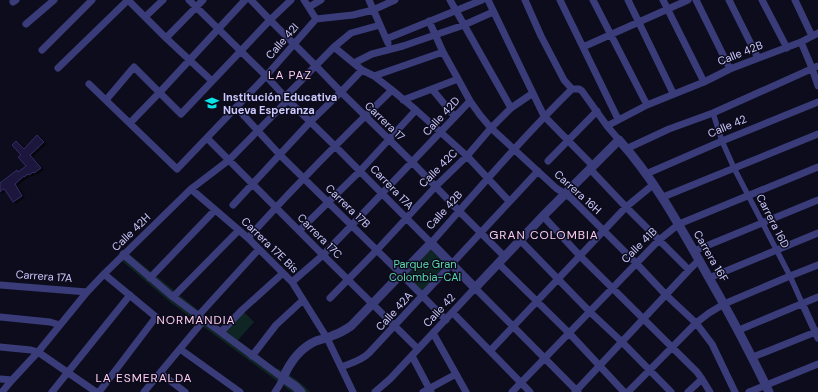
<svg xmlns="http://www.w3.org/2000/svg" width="818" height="392" font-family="'DM Sans',sans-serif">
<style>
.green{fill:#0f2523}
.building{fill:#1d193c;stroke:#332c67;filter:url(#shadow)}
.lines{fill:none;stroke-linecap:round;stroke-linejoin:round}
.pedestrian{stroke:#393c79;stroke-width:5.5}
.minor{stroke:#393c79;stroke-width:7}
.tertiary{stroke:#393c79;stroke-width:9}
.labels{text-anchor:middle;stroke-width:3;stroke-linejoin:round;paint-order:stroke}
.street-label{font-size:11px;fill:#cbc9fd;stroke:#0d0c1c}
.poi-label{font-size:11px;font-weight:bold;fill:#cbc9fd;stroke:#0d0c1c;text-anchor:start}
.park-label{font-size:11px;fill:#5ad8af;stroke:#0d0c1c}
.neighbourhood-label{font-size:12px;letter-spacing:1px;fill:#fdcbef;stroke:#0d0c1c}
</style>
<defs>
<filter id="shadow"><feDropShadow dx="2.5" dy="1.5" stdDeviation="0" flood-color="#0009"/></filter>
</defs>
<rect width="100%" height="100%" fill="#0d0c1c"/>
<path class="green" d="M431,243l20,21 -29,31 -21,-21z
M128,253l76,62 19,14 19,-19 12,12 -16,18 37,28 9,3 18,13 8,8h-18l-122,-90 -49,-42z"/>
<path class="building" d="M37,135l7,7 -14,13 11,13 -7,5 -1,-1 -4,3 -1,-1 -4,3v-1l-9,8 7,12 -9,6 -8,-12 -2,-1 -3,3v-9l17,-13 1,2 8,-6 -8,-9 3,-2 -9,-10 4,-4 8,8z"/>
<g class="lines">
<path class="pedestrian" d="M713,113l9,28 12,27 56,108 12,27"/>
<path class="minor" d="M128,0l38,38 46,43
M189,0l77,76 22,24 47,46 96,97c46,-52 91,-105 141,-154
M251,0l19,20 46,46 25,26 71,70 47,49 46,46
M304,0l12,19
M369,0l19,43
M450,0l61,108
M488,0l56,116 49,50
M525,0l16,36 23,44 8,9h7l3,2 25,35 12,14
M560,0l58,119
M593,0l54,105
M628,0l45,93
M663,0l41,82
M696,0l34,69
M729,0l29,58
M762,0l25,48
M795,0l17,36
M13,2l3,-2
M309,7l12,-7
M145,17l18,-17
M429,21l14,31 15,27 12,22 10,14 11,13 65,60 15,10 65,65 30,32 30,28 16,21 23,48
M26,24l28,-24
M166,38l37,-38
M386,39l96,-39
M801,42l11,26 6,18
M334,47l28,23 12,6 18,14 24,20 51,46 42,45
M583,47l105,-47
M42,50l50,-50
M354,63l18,-9 31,-8 61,-21 29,-13
M58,68l70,-68
M374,76l69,-24
M89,84l88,85 89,-93 50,-57 37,-4 20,-5 22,-10
M432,89l23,28
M285,97l49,-50 17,-14 29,-8
M106,100l28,-33 47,47 89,-94 21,-20
M403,100l55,-21
M236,107l44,48 121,119 45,46
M130,123l30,-31 85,-92
M607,126l40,-21 57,-23 26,-13 71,-27 17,-9
M207,138l116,117 95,94
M626,149l43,-20 44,-16 105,-47
M548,161l49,-50
M590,169l36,38 63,63
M646,174l76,-33 96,-39
M191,189l57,49 44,44 35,56 26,54
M663,197l155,-63
M233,205l77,-83 31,-30 21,-22
M543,216l37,40 117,116 5,7 8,13
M299,231l61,-60 56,-61
M248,238c46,-51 94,-100 144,-148
M520,240l70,72 32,30 49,50
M694,251l124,-51
M123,254l50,43 110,81 -4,8 -4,6
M498,263l71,70 55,59
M150,278l65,-68
M709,278l109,-45
M292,282l31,-27 29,-30 118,-124
M0,285l87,7
M173,297l66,-67
M330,298l47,-48 59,-64 31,-30 24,-28 20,-20 22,-15
M802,303l16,35
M453,313l77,79
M198,316l61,-67
M0,317l50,5 10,3
M739,330l79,-33
M221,332l21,-22 41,-37
M433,333l23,41 10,18
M0,347l31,3 7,2 58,40
M180,349l60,43
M490,351l136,-144 28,-23
M252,356l24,-31 27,-25
M412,356l19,36
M753,357l65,-26
M341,367c10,-4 20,-6 28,-14l169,-182
M160,373l25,19
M0,379l12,1
M2,392l10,-12 26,-28 49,-60 17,-18 87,-85 38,-29 59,-60
M52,392l78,-97
M99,392l57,-75 -52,-43
M144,392l60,-72
M375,392l15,-13 85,-91 103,104
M423,392l33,-18
M512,392l147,-152 20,-16 139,-57
M575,392l114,-122 10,-10
M628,392l68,-69 13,-10 15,-9 66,-28 28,-11
M688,392l14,-13
M749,392l69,-28"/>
<path class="tertiary" d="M301,392l-6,-6 -12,-8c7,-16 17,-30 33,-37 6,-2 12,-3 18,-6 6,-2 11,-5 17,-9l80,-83 44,45 68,-72 76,-76c35,39 59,83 85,129 23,40 45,81 65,123"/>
</g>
<defs>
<symbol id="university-bare" viewBox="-9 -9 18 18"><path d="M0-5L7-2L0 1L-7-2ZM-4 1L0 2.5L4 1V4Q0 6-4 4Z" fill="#0ae3e8" stroke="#0d0c1c" stroke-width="2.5" paint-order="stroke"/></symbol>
</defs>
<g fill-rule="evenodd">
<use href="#university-bare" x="202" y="93" width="20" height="20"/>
</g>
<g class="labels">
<g class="street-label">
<text transform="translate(282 41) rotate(-49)" y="4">Calle 42I</text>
<text transform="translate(740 53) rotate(-22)" y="4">Calle 42B</text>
<text transform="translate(441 116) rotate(-47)" y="4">Calle 42D</text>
<text transform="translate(385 121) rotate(44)" y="4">Carrera 17</text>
<text transform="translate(727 126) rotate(-23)" y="4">Calle 42</text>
<text transform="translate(438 168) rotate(-45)" y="4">Calle 42C</text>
<text transform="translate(392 187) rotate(46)" y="4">Carrera 17A</text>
<text transform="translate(578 192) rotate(42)" y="4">Carrera 16H</text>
<text transform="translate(348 206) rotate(44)" y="4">Carrera 17B</text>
<text transform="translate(444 210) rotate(-48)" y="4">Calle 42B</text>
<text transform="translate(773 221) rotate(63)" y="4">Carrera 16D</text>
<text transform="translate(131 232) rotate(-44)" y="4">Calle 42H</text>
<text transform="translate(320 236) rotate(45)" y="4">Carrera 17C</text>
<text transform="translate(270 245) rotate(44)" y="4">Carrera 17E Bis</text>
<text transform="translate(639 245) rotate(-45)" y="4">Calle 41B</text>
<text transform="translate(711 256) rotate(60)" y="4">Carrera 16F</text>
<text transform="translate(44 276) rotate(4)" y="4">Carrera 17A</text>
<text transform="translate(439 310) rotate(-47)" y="4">Calle 42</text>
<text transform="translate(394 311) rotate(-48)" y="4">Calle 42A</text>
</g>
<g class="poi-label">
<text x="223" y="101">Institución Educativa<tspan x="223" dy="13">Nueva Esperanza</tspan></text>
</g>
<g class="park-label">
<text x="425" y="268">Parque Gran<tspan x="425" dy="13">Colombia-CAI</tspan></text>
</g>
<g class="neighbourhood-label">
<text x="290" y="79">LA PAZ</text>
<text x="544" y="239">GRAN COLOMBIA</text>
<text x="196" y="324">NORMANDIA</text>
<text x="144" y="382">LA ESMERALDA</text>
</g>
</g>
</svg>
